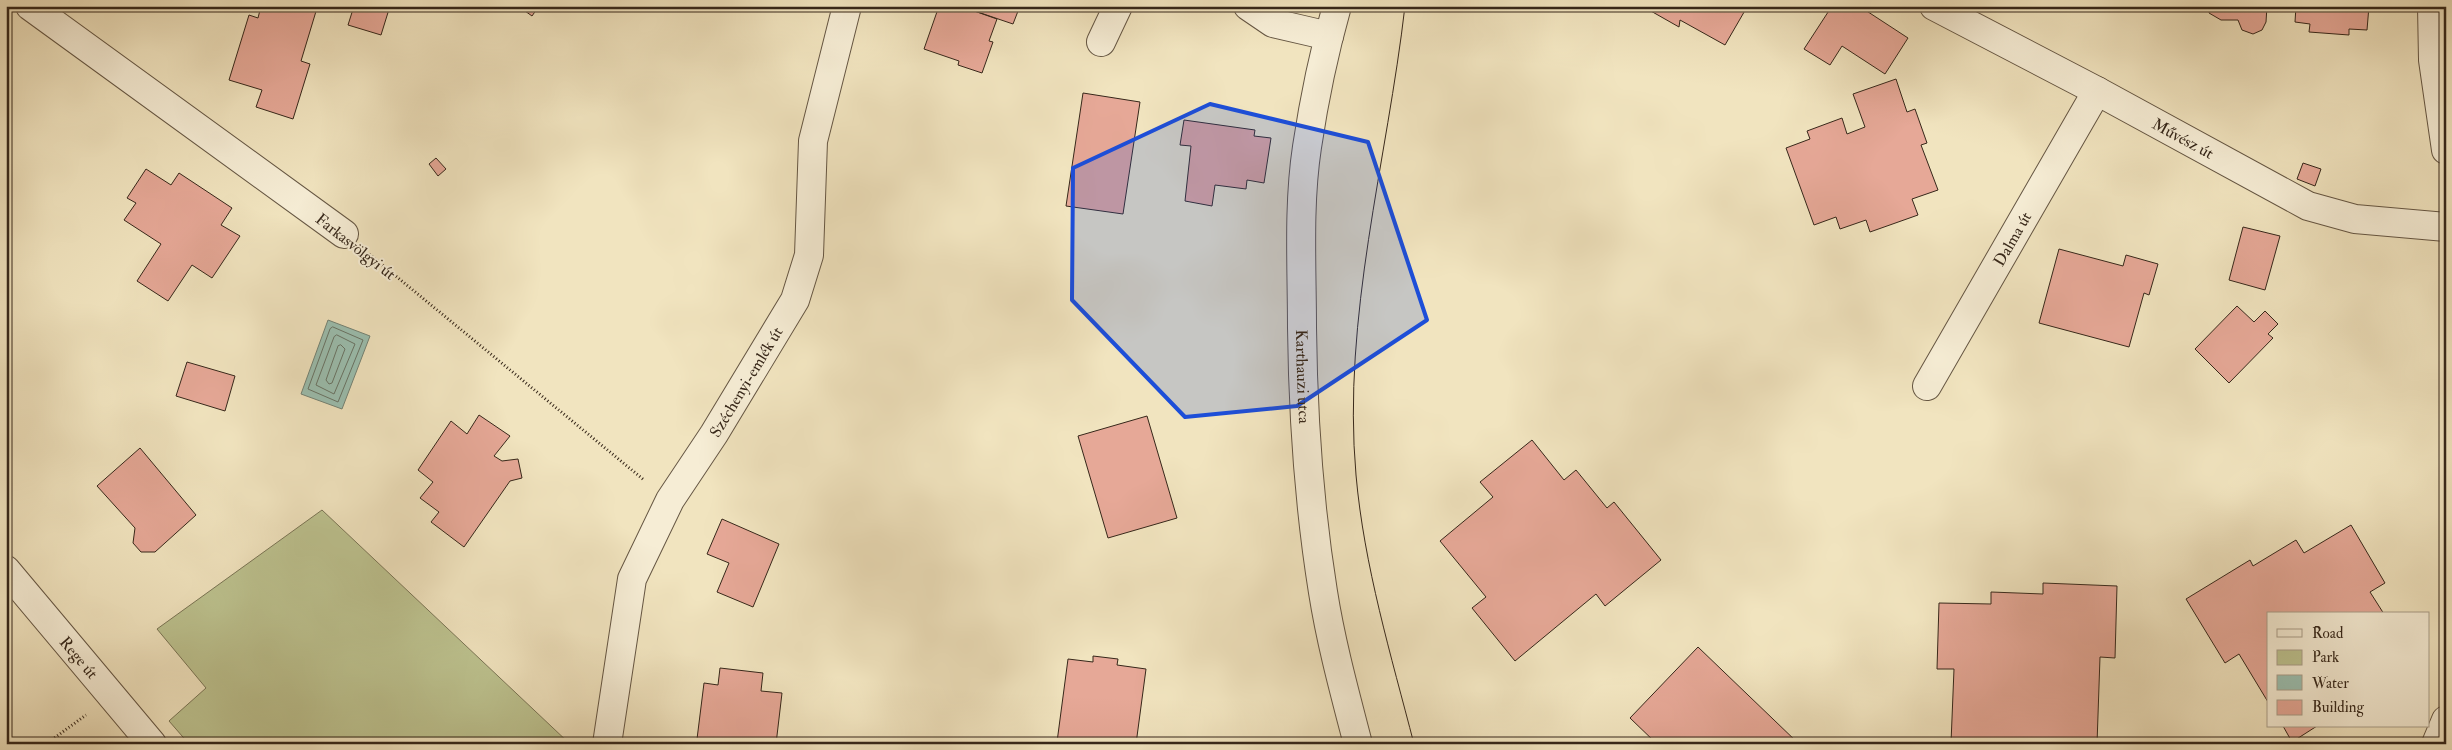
<svg xmlns="http://www.w3.org/2000/svg" width="2452" height="750" font-family="'IM FELL Double Pica',serif">
<style>
.green{fill:#bdc390;stroke:#7a7555}
.water{fill:#9bbfb0;stroke:#738274}
.lines{fill:none;stroke-linecap:round;stroke-linejoin:round}
.shore{stroke:#687365;stroke-width:1}
.building{fill:#e6a897;stroke:#36271a}
.minor-casing{stroke:#655643;stroke-width:30}
.path{stroke:#36271a;stroke-width:3;stroke-dasharray:1 2.5;stroke-linecap:butt}
.minor{stroke:#f6edd5;stroke-width:28}
.tram{stroke:#36271a;stroke-width:1}
.marked{fill:#1d4ed8;fill-opacity:0.2;stroke:#1d4ed8;stroke-width:4;stroke-linejoin:round}
.labels{text-anchor:middle;stroke-width:4;stroke-linejoin:round;paint-order:stroke}
.street-label{font-size:16px;fill:#36271a;stroke:#f6edd5}
</style>
<rect width="100%" height="100%" fill="#f1e4bf"/>
<filter id="stains"><feTurbulence type="fractalNoise" baseFrequency=".004" numOctaves="4"/><feColorMatrix values="0 0 0 0 .2 0 0 0 0 .09 0 0 0 0 .02 0 0 0 .5 -.17"/></filter>
<radialGradient id="worn" r=".72"><stop offset=".6" stop-color="#630" stop-opacity="0"/><stop offset="1" stop-color="#630" stop-opacity=".3"/></radialGradient>
<path class="green" d="M322,510l248,234h-381l-20,-23 37,-33 -49,-59z"/>
<path class="water" d="M328,320l42,16 -28,73 -41,-15z"/>
<g class="lines">
<path class="shore" d="M333,327l30,13 -25,62 -30,-13 22,-60z
M337,335l18,9 -21,50 -18,-9 18,-48z
M341,345l4,4 -13,34 -3,1 -3,-4 12,-34z"/>
</g>
<path class="building" d="M261,6l56,2 -16,53 9,3 -17,55 -37,-12 6,-17 -33,-10 20,-65 9,3z
M354,6h36l-9,29 -33,-10z
M518,6h21l-7,10z
M939,6h21l37,13 -8,22 4,1 -11,31 -24,-8 1,-4 -35,-12z
M960,6h60l-7,18z
M1642,6h104l1,1 -22,38 -45,-25 -1,7z
M1832,6h27l49,32 -23,36 -43,-28 -12,19 -26,-16z
M2210,6h57l-1,16 -4,8 -9,4 -11,-4 -4,-10h-17l-12,-7z
M2296,6h73l-2,24 -18,-1v6l-40,-3 1,-8 -15,-2z
M1896,79l11,33 8,-3 12,34 -6,2 17,45 -26,9 6,16 -48,17 -4,-12 -26,9 -4,-12 -22,8 -28,-77 24,-9 -3,-8 35,-13 5,16 18,-7 -12,-33z
M1083,93l57,9 -17,112 -57,-8z
M1184,120l71,10 -1,6 17,2 -7,45 -17,-3 -1,9 -31,-4 -3,21 -27,-5 6,-55 -11,-1z
M436,158l10,11 -8,7 -9,-12z
M2303,163l18,6 -6,17 -18,-7z
M146,169l25,16 8,-12 53,35 -11,17 19,11 -28,42 -20,-13 -24,36 -31,-20 24,-37 -37,-24 12,-17 -9,-5z
M2243,227l37,9 -15,54 -36,-10z
M2059,249l64,17 3,-11 32,9 -9,31 -5,-2 -15,54 -90,-24z
M2237,306l17,16 11,-11 13,13 -10,10 5,4 -44,45 -34,-34z
M187,362l48,14 -10,35 -49,-15z
M479,415l31,21 -16,20 8,5 16,-2 4,19 -12,3 -46,66 -33,-25 8,-10 -19,-14 13,-16 -15,-12 33,-49 16,13z
M1147,416l30,102 -69,20 -30,-102z
M1532,440l32,40 12,-10 31,38 7,-6 47,58 -56,46 -9,-12 -81,67 -43,-53 14,-11 -46,-56 53,-44 -13,-15z
M140,448l56,67 -41,37h-14l-8,-9 2,-15 -38,-42z
M722,519l57,25 -26,63 -36,-15 12,-29 -22,-9z
M2351,525l34,58 -15,9 14,22h-116v88l-29,-48 -14,9 -39,-64 64,-39 3,6 43,-26 8,13z
M2043,583l74,3 -2,72 -15,-1 -3,87 -146,-1 3,-74h-17l2,-66 52,1v-12l52,2z
M1698,647l101,97h-142l-27,-26z
M1093,656l25,3 -1,6 29,4 -10,75 -79,-2 11,-83 25,3z
M720,668l43,5 -2,18 21,2 -6,51h-38l-41,-5 7,-56 14,2z
M2283,726h34l-25,16z"/>
<g class="lines">
<defs>
<g id="minor">
<path d="M30,6l314,228"/>
<path d="M1248,6l25,17 56,13"/>
<path id="s1" d="M1337,6c-13,46 -23,94 -30,141 -9,59 -5,121 -5,181 1,89 7,177 21,264 8,51 22,102 35,152"/>
<path id="s2" d="M1934,6l163,85 211,115 47,13 91,8"/>
<path d="M2432,6l1,54 13,90"/>
<path d="M1101,42l17,-36"/>
<path id="s3" d="M1927,386l170,-295"/>
<path id="s4" d="M6,570l146,174"/>
<path id="s5" d="M607,744l25,-165 38,-79 44,-66 81,-134 14,-45 4,-114 34,-135"/>
<path d="M2436,744l10,-24"/>
</g>
</defs>
<use href="#minor" class="minor-casing"/>
<path class="path" d="M369,254l275,226
M46,744l40,-29"/>
<use href="#minor" class="minor"/>
<path class="tram" d="M1405,6c-18,156 -63,311 -49,469 8,91 35,180 58,269"/>
</g>
<path class="marked" d="M1210,104l158,38 59,178 -130,86 -112,11 -113,-117 1,-132z"/>
<g class="labels">
<g class="street-label">
<text dy="6" stroke="none"><textPath href="#s2" startOffset="282">Művész út</textPath></text>
<text dy="6" stroke="none"><textPath href="#s3" startOffset="170">Dalma út</textPath></text>
<text transform="translate(356 246) rotate(38)" y="6">Farkasvölgyi út</text>
<text dy="6" stroke="none"><textPath href="#s1" startOffset="374">Karthauzi utca</textPath></text>
<text dy="6" stroke="none"><textPath href="#s5" startOffset="395">Széchenyi-emlék út</textPath></text>
<text dy="6" stroke="none"><textPath href="#s4" startOffset="114">Rege út</textPath></text>
</g>
</g>
<rect width="2452" height="750" fill="none" stroke="#f1e4bf" stroke-width="25"/>
<rect x="8" y="8" width="2437" height="735" fill="none" stroke="#36271a" stroke-width="2.5"/>
<rect x="12" y="12" width="2427" height="725" fill="none" stroke="#36271a"/>
<rect x="2267" y="612" width="162" height="115" fill="#f6edd5" stroke="#a99e8a"/>
<rect x="2277" y="629" width="25" height="8" fill="#f6edd5" stroke="#a99e8a"/>
<text x="2312" y="638" font-size="15" fill="#36271a">Road</text>
<rect x="2277" y="650" width="25" height="15" fill="#bdc390" stroke="#a99e8a"/>
<text x="2312" y="662" font-size="15" fill="#36271a">Park</text>
<rect x="2277" y="675" width="25" height="15" fill="#9bbfb0" stroke="#a99e8a"/>
<text x="2312" y="688" font-size="15" fill="#36271a">Water</text>
<rect x="2277" y="700" width="25" height="15" fill="#e6a897" stroke="#a99e8a"/>
<text x="2312" y="712" font-size="15" fill="#36271a">Building</text>
<rect width="100%" height="100%" filter="url(#stains)"/>
<rect width="100%" height="100%" fill="url(#worn)"/>
</svg>
